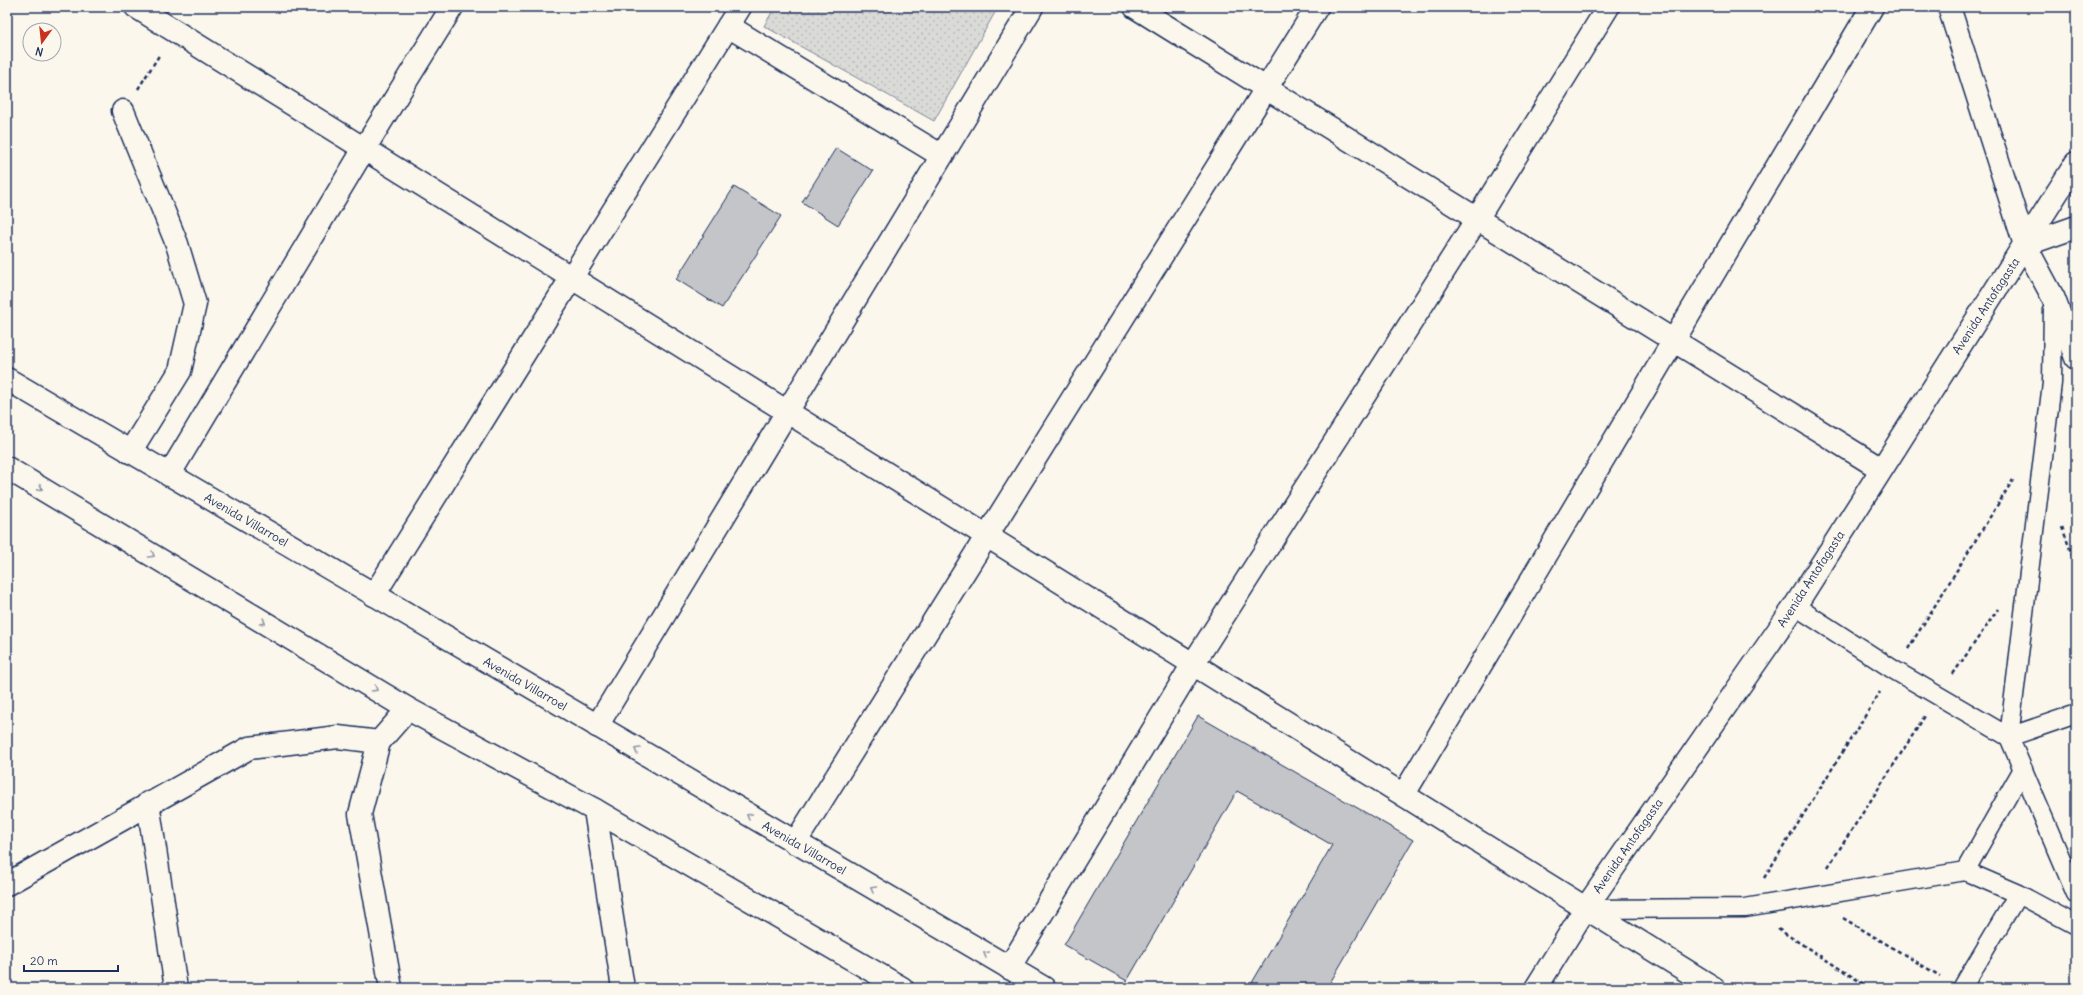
<svg xmlns="http://www.w3.org/2000/svg" width="2083" height="995" font-family="Delius,sans-serif">
<style>
.park{fill:url(#park-dots);stroke:#7a849a}
.building{fill:#c3c5c9;stroke:#1b2f5e}
.lines{fill:none;stroke-linecap:round;stroke-linejoin:round}
.lane-casing{stroke:#1b2f5e;stroke-width:21}
.street-casing{stroke:#1b2f5e;stroke-width:25}
.secondary-casing{stroke:#1b2f5e;stroke-width:25}
.primary-casing{stroke:#1b2f5e;stroke-width:25}
.path{stroke:#1b2f5e;stroke-width:2.5;stroke-dasharray:4 3;stroke-linecap:butt}
.lane{stroke:#fbf7ec;stroke-width:18}
.street{stroke:#fbf7ec;stroke-width:22}
.secondary{stroke:#fbf7ec;stroke-width:22}
.primary{stroke:#fbf7ec;stroke-width:22}
.oneway{stroke:#8b93a5}
.labels{text-anchor:middle;stroke-width:4;stroke-linejoin:round;paint-order:stroke}
.street-label{font-size:12px;fill:#1b2f5e;stroke:#fbf7ec}
</style>
<defs>
<pattern id="park-dots" width="8" height="8" patternUnits="userSpaceOnUse"><rect width="8" height="8" fill="#dadad7"/><path d="M2 2h.1M6 6h.1" fill="none" stroke="#babbbb" stroke-width="1.8" stroke-linecap="round"/></pattern>
</defs>
<rect width="100%" height="100%" fill="#fbf7ec"/>
<filter id="ink" filterUnits="userSpaceOnUse"><feTurbulence type="fractalNoise" baseFrequency=".025" numOctaves="2"/><feDisplacementMap in="SourceGraphic" scale="8" xChannelSelector="R" yChannelSelector="G"/><feConvolveMatrix kernelMatrix="1 2 1 2 8 2 1 2 1" color-interpolation-filters="sRGB"/></filter>
<g filter="url(#ink)">
<path class="park" d="M775,7h223l-64,114 -170,-95z"/>
<path class="building" d="M836,148l37,23 -35,54 -36,-23z
M734,187l47,29 -59,92 -46,-29z
M1198,716l215,124 -86,148h-78l83,-143 -95,-54 -110,190 -63,-36z"/>
<g class="lines">
<defs>
<path id="lane" d="M2053,304l-1,79 -43,354 67,157
M1795,606l99,64 115,67 67,-23
M1965,871l58,-102
M1585,909l160,-1 220,-37 53,23 58,31
M1962,988l56,-94"/>
<path id="street" d="M136,7l1578,981
M1135,7l746,462
M728,26l214,130
M123,111l54,133 18,60 -15,67 -50,81
M2076,227l-51,18 29,54 22,59
M169,475l195,-326 88,-142
M374,595l366,-588
M597,726l435,-719
M1404,794l468,-787
M148,803l28,185
M595,810l28,178
M795,843l522,-836
M7,884l242,-136 89,-11 41,5
M1009,968l184,-304 284,-445 131,-212
M391,988l-31,-174 19,-72 29,-33"/>
<path id="secondary" d="M1949,7l76,238
M1536,988l49,-79 210,-303 281,-443"/>
<path id="primary" d="M7,379l1037,609
M7,468l401,241 187,101 307,178"/>
</defs>
<use href="#lane" class="lane-casing"/>
<use href="#street" class="street-casing"/>
<use href="#secondary" class="secondary-casing"/>
<use href="#primary" class="primary-casing"/>
<path class="path" d="M138,89l22,-35
M2062,527l14,39
M1908,649l105,-169
M1953,674l45,-65
M1828,867l97,-151
M1764,878l116,-186
M1843,918l97,58
M1778,929l92,59"/>
<use href="#lane" class="lane"/>
<use href="#street" class="street"/>
<use href="#secondary" class="secondary"/>
<use href="#primary" class="primary"/>
</g>
<defs><path id="oneway-chevron" d="M-2-3.5L2.5 0L-2 3.5" fill="none" stroke-width="1.6" stroke-linecap="round" stroke-linejoin="round"/></defs>
<g class="oneway">
<use href="#oneway-chevron" transform="translate(40 488) rotate(31)"/>
<use href="#oneway-chevron" transform="translate(152 555) rotate(31)"/>
<use href="#oneway-chevron" transform="translate(263 622) rotate(31)"/>
<use href="#oneway-chevron" transform="translate(375 689) rotate(31)"/>
<use href="#oneway-chevron" transform="translate(637 750) rotate(-150)"/>
<use href="#oneway-chevron" transform="translate(749 816) rotate(-150)"/>
<use href="#oneway-chevron" transform="translate(873 889) rotate(-150)"/>
<use href="#oneway-chevron" transform="translate(986 954) rotate(-150)"/>
</g>
</g>
<g class="labels">
<g class="street-label">
<text transform="translate(1986 306) rotate(-57)" y="4">Avenida Antofagasta</text>
<text transform="translate(246 520) rotate(30)" y="4">Avenida Villarroel</text>
<text transform="translate(1811 579) rotate(-57)" y="4">Avenida Antofagasta</text>
<text transform="translate(525 684) rotate(30)" y="4">Avenida Villarroel</text>
<text transform="translate(1628 846) rotate(-55)" y="4">Avenida Antofagasta</text>
<text transform="translate(804 848) rotate(30)" y="4">Avenida Villarroel</text>
</g>
</g>
<rect width="2083" height="995" fill="none" stroke="#fbf7ec" stroke-width="24"/>
<rect x="12" y="12" width="2059" height="971" fill="none" stroke="#1b2f5e" stroke-width="1.5" filter="url(#ink)"/>
<g transform="translate(42 42) rotate(195)"><circle r="19" fill="#fbf7ec" stroke="#a1a7b3"/>
<path d="M0-3L7 15L0 10L-7 15Z" fill="#c8321e"/>
<text y="-6" font-size="11" font-weight="bold" text-anchor="middle" fill="#1b2f5e">N</text>
</g>
<path d="M24 965v6h94v-6" fill="none" stroke="#1b2f5e" stroke-width="2"/>
<text x="30" y="965" font-size="12" fill="#1b2f5e" stroke="#fbf7ec" stroke-width="3" paint-order="stroke">20 m</text>
</svg>
